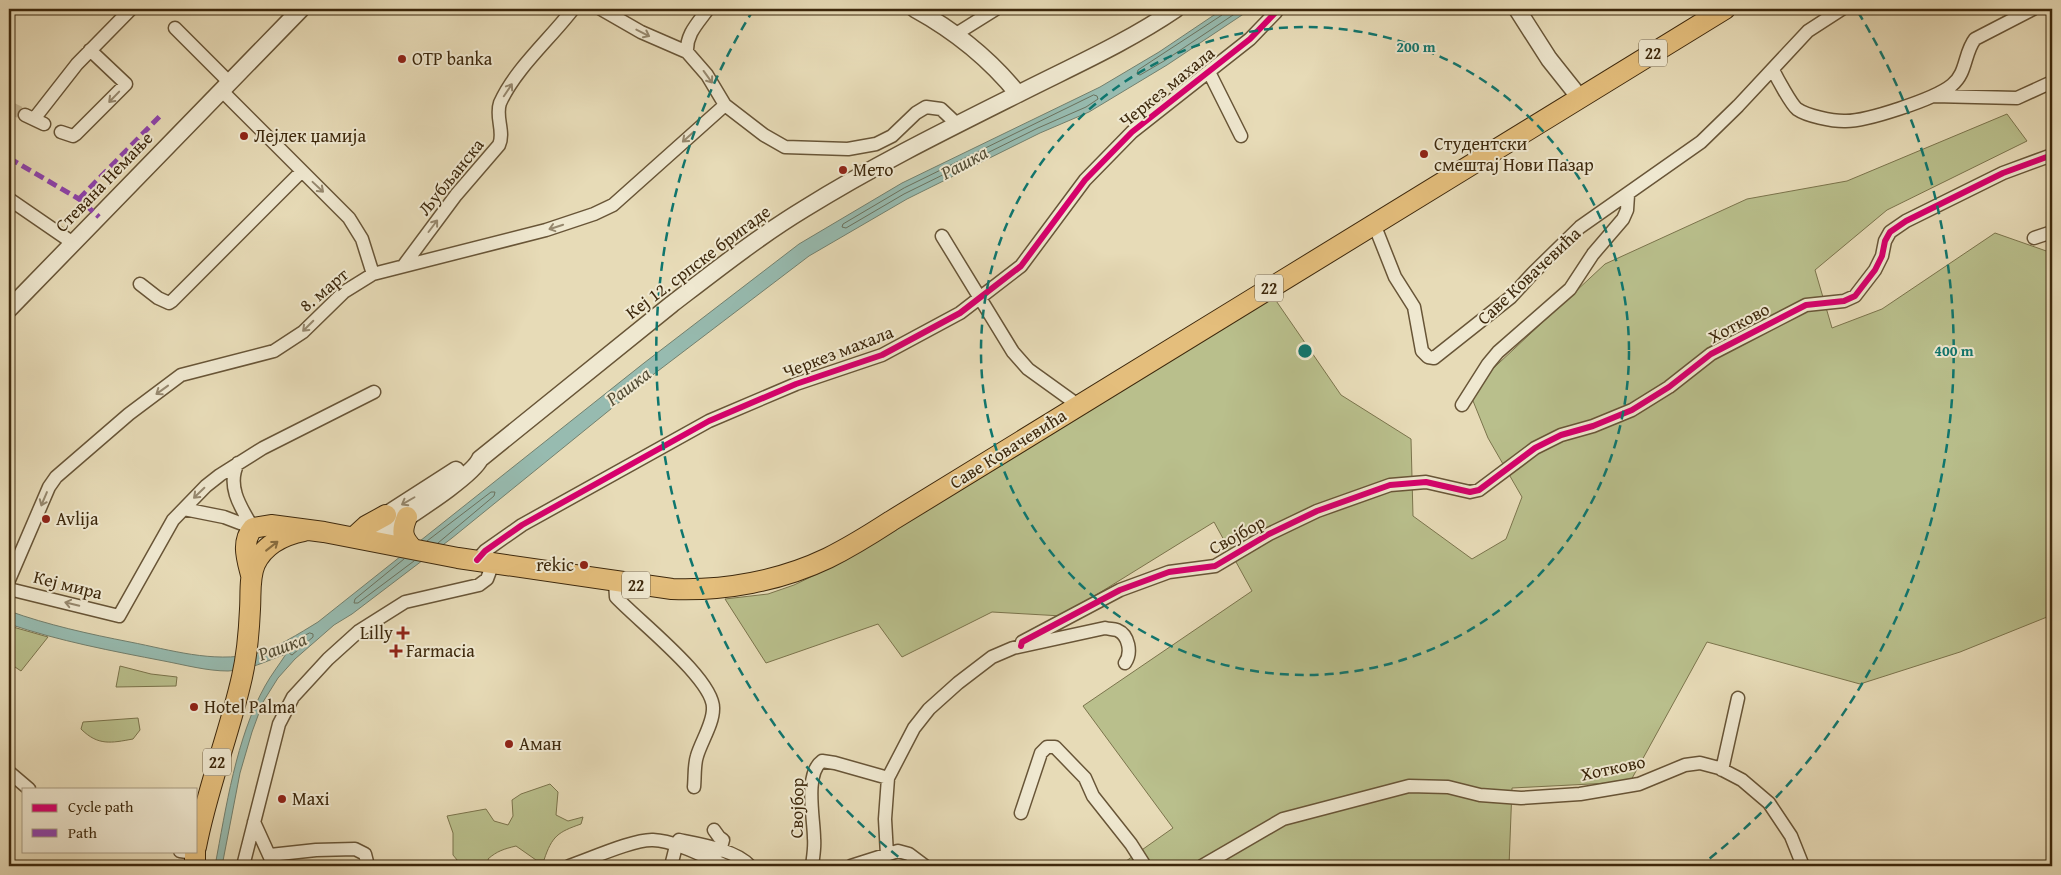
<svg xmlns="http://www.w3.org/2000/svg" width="2061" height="875" font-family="'Gentium Book Plus',serif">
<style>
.green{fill:#b9bf8c;stroke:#7b744c}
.water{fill:#97bbb0;stroke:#73806e}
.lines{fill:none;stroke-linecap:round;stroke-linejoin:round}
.shore{stroke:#6a725e;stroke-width:1}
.minor-tunnel{stroke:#c5b795;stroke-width:12;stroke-dasharray:12 6;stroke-linecap:butt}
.minor-casing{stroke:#685537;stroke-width:15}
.tertiary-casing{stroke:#685537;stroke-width:19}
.primary-casing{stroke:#3d280c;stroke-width:22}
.minor{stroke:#efe8d0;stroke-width:12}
.tertiary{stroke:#efe8d0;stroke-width:16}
.primary{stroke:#e4be7c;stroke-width:20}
.quiet{stroke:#8e44ad;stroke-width:5;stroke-dasharray:10 5;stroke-linecap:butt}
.cycleway-casing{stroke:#efe8d0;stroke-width:9}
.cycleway{stroke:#d6006c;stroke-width:6}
.oneway{stroke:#96886e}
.oneway2{stroke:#886c3e}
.ring{fill:none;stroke:#0f766e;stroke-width:2.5;stroke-dasharray:9 6}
.poi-dot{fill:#8f2418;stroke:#efe8d0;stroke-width:2}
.labels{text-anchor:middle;stroke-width:4;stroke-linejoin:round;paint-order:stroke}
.shield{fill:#efe8d0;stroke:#726247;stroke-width:1}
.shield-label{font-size:16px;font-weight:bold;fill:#3d280c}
.poi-label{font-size:18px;fill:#3d280c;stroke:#efe8d0;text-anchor:start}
.street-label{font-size:18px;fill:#3d280c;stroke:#efe8d0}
.water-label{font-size:19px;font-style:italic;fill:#544d35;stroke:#efe8d0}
.centre{fill:#0f766e;stroke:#efe8d0;stroke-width:2.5}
.ring-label{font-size:15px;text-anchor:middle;font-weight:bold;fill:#0f766e;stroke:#efe8d0;stroke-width:4;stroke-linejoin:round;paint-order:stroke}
</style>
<rect width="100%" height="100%" fill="#e7dbb7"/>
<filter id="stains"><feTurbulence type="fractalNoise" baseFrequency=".004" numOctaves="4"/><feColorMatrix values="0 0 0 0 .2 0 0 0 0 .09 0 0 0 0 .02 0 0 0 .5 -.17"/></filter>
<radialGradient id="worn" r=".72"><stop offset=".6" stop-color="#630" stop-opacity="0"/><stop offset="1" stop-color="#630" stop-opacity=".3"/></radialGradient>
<path class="green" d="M2007,114l20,27 -140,69 -72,60 17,58 50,-19 113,-76 57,20v362l-92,37 -100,32 -153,-42 -77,140 -118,6 -3,78h-390l54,-38 -90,-122 169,-115 -38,-69 -152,94 -70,-4 -90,45 -24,-33 -112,39 -41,-64 43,-5 26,-9 46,-22 430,-271 71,103 70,44 2,77 59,43 34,-20 16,-42 -34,-59 -19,-47 136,-127 142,-65 100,-18z
M13,627l35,10 -27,34 -12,-8v-29z
M120,666l31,8 26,3 -1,9 -60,1z
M138,718l2,12 -7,9c-22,4 -35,7 -52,-10l2,-7z
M550,784l8,8 -2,23 12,6 15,-4 -2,7c-23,8 -29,12 -37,36h-8l-20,-14c-12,3 -19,5 -28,13l2,7h-28l-9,-11v-22l-6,-17 39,-7 8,12 14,4 5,-9 -1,-16 9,-6z"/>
<path class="water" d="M1223,9h28l-84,56 -78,47 -49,21 -133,66 -98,57 -155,118 -202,164 -100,76 -18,11 -39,34 -17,19 -15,24 -11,30 -12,41 -18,93h-7c11,-58 21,-128 50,-180 6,-11 14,-21 21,-32 -20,7 -36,16 -58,17 -21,0 -43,-6 -64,-10 -52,-10 -105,-20 -155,-37v-13c39,14 80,23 121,31 41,8 82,21 124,12 21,-5 46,-21 64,-32l326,-259 155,-119 103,-61 198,-96 59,-35z"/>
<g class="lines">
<path class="shore" d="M1225,9l-3,6 -84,55 -1,4 3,1 24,-14 78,-52
M1094,95l3,1 1,3 -12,8 -48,21 -134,66 -58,34 -4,-1 1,-3 61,-36z
M427,541l64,-49h4l-1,4 -56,47
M404,559l-49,40 -1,4h4l56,-42
M310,633l3,1v3l-21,18 -8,-5v-4z"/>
<path class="minor-tunnel" d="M9,107l16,8"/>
<defs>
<path id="minor" d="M601,9l40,23 46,20 20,23 18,30 39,30 21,12 63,2 28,-5 16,-8 24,-23 10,-6 15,2 17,16
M175,28l54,54
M956,34l40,-25
M687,52c-1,-18 11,-29 21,-43
M1773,70c4,8 18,34 24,39 10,7 35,12 47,12 21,1 91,-22 108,-36 15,-12 12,-32 23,-46l58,-30
M1209,72l32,64
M222,91l127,127 13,21 11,35
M1934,96l83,2 35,-16
M25,115l19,9
M34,119l43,-55 54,-55
M61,132l12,4 3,-2 50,-50 -36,-34
M9,199l64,44
M1374,224l21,53 19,30 8,44 6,6 6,1 77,-61 22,-24 47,-46 121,-85 37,-36 70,-75 34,-22
M942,236l71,116 15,17 50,36
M2034,238l18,-6
M404,265l52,-70 43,-50c6,-13 -4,-28 1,-42 15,-34 51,-65 73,-94
M140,284l18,14 11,5 3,-2 129,-129
M1462,405l26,-41 10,-12 72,-63 23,-35 30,-35 4,-9 1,-15
M238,463c-12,23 3,45 15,65
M184,509l40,8 29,11
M477,560l8,-9 37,-26 187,-104 87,-37 86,-29 78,-42 61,-47 64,-86 47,-48 118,-93 26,-27
M9,580l40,-93 7,-10 73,-63 52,-39 93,-24 29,-19 41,-40 29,-18 173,-44 48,-16 19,-9 112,-100
M615,582l1,15c20,22 99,83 97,112 0,15 -12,33 -16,47 -3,9 -2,21 -3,31
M9,589l110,27 54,-96 33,-34 14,-11 43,-27 111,-56
M1021,646l1,-4 98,-52 49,-18 46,-6 54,-32 48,-23 73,-26 36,-3 44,10 9,-2 56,-42 26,-13 32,-9 39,-16 37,-23 42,-33 29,-15 66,-34 38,-4 11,-5 20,-26 7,-14 3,-15 5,-9 16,-11 97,-48 49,-18
M1722,770l16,-72
M9,772l20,17
M1021,813l20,-60 6,-6h8l30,31 8,18 38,48 14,22
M254,822l20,44
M714,830l5,7 4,3 -3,11
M679,840c20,4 57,10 71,26
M180,851l15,2
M270,855l46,-5 39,-1 10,5 3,12
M887,855l-2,-36 3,-41 26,-50 15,-19 29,-26 34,-26 21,-9 92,-20c4,1 8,1 12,2 12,5 15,23 8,33
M243,866l36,-142 14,-27 35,-38 31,-28 46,-29 74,-17 8,-6 6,-16
M569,866c21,-7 65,-27 84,-26 23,1 52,17 73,26
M671,866l5,-20
M812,866c1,-9 3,-18 2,-28 0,-19 -10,-64 8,-77l13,2 53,15
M851,866l47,-15 11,3 16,12
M1202,866l81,-47 126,-33 39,1 32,8 41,3 59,-4 59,-10 46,-19 15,-2 19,5 23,12 27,23 22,33 12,30"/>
<path id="tertiary" d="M915,9c40,22 74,49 103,85
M1517,9l32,50 31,39
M9,309l292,-300
M381,527l5,-12 70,-45
M377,542l7,-9c20,-14 88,-56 96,-74 64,-52 128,-104 192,-155 43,-33 86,-67 132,-95 69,-43 142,-79 214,-115 53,-27 108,-51 158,-85"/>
<path id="primary" d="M407,517c-6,14 -5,21 6,32
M354,537l12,-11 20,-11
M251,575c-4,-16 -10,-33 2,-47l18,-3 53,7 134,26 214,31c53,2 108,-8 156,-31 22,-11 43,-24 63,-37l834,-512
M196,847c11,-58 33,-112 46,-170 5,-22 7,-45 8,-68 1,-15 -1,-31 5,-45 9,-19 29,-29 49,-33
M195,866v-15"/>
</defs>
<use href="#minor" class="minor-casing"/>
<use href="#tertiary" class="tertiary-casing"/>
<use href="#primary" class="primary-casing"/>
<use href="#minor" class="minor"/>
<use href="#tertiary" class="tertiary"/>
<use href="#primary" class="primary"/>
<path class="quiet" d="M9,158l70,41 20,18
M79,199l82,-84"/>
<defs>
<path id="cycleway" d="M477,560l8,-9 37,-26 187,-104 87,-37 86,-29 78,-42 61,-47 64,-86 47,-48 118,-93 26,-27
M1021,646l1,-4 98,-52 49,-18 46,-6 54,-32 48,-23 73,-26 36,-3 44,10 9,-2 56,-42 26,-13 32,-9 39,-16 37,-23 42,-33 29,-15 66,-34 38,-4 11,-5 20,-26 7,-14 3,-15 5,-9 16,-11 97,-48 49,-18"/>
</defs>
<use href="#cycleway" class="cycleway-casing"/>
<use href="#cycleway" class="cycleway"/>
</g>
<defs><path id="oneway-shaft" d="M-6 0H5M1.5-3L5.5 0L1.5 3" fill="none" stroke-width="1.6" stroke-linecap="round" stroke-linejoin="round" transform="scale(1.25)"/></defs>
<g class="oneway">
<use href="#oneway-shaft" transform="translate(643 33) rotate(27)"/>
<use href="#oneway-shaft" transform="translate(708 77) rotate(54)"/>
<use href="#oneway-shaft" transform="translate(508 90) rotate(-56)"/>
<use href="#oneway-shaft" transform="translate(114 97) rotate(134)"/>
<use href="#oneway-shaft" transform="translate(688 137) rotate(138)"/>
<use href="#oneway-shaft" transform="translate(318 187) rotate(43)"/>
<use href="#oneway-shaft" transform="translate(433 226) rotate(-53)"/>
<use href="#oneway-shaft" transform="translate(556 227) rotate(162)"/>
<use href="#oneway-shaft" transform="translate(308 326) rotate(135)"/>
<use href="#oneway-shaft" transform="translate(162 390) rotate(144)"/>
<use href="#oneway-shaft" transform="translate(199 493) rotate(136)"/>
<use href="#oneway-shaft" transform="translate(44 499) rotate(113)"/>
<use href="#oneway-shaft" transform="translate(408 501) rotate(150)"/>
<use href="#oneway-shaft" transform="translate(72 604) rotate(-166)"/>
</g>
<use class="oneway2" href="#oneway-shaft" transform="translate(272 546) rotate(-38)"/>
<g class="ring">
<circle cx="1305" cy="351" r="324"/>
<path d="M910 866A649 649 0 0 1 752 12M1858 12A649 649 0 0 1 1700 866"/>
</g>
<g class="poi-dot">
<circle cx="402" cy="59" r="5"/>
<circle cx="244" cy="136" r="5"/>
<circle cx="1424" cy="154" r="5"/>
<circle cx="843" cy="170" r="5"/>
<circle cx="46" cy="519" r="5"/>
<circle cx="584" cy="565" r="5"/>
<path d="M400.5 625.5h5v5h5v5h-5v5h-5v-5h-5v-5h5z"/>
<path d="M393.5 643.5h5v5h5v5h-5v5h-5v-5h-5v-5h5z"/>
<circle cx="194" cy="707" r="5"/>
<circle cx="509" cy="744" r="5"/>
<circle cx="282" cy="799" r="5"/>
</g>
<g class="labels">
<g class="shield">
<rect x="1639" y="39.5" width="28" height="27" rx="4"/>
<rect x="1255" y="274.5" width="28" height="27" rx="4"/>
<rect x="622" y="571.5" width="28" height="27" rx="4"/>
<rect x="203" y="748.5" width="28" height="27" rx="4"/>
</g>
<g class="shield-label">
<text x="1653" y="59">22</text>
<text x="1269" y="294">22</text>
<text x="636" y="591">22</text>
<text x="217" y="768">22</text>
</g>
<g class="poi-label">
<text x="412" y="65">OTP banka</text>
<text x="254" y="142">Лејлек џамија</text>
<text x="1434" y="150">Студентски<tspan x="1434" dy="21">смештај Нови Пазар</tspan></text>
<text x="853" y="176">Мето</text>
<text x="56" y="525">Avlija</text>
<text x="574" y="571" text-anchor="end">rekic</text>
<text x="393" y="639" text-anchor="end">Lilly</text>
<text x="406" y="657">Farmacia</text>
<text x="204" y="713">Hotel Palma</text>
<text x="519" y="750">Аман</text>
<text x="292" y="805">Maxi</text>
</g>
<g class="street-label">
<text transform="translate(1167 87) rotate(-39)" y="6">Черкез махала</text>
<text transform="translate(451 177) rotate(-51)" y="6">Љубљанска</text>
<text transform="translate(104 182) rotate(-46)" y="6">Стевана Немање</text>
<text transform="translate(698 262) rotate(-37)" y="6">Кеј 12. српске бригаде</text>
<text transform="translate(1529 276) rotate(-43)" y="6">Саве Ковачевића</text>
<text transform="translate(324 290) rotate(-40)" y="6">8. март</text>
<text transform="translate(1739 323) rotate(-28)" y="6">Хотково</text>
<text transform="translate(838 352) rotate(-21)" y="6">Черкез махала</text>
<text transform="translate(1008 449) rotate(-32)" y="6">Саве Ковачевића</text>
<text transform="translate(1237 535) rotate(-29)" y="6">Својбор</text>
<text transform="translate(68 585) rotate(14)" y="6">Кеј мира</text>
<text transform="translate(1613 768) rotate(-12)" y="6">Хотково</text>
<text transform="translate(797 808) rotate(-89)" y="6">Својбор</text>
</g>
<g class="water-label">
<text transform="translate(964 162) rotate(-28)" y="7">Рашка</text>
<text transform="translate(628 386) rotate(-37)" y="7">Рашка</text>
<text transform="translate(282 646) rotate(-20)" y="7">Рашка</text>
</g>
</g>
<circle cx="1305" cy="351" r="8" class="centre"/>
<g class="ring-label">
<text x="1416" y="52">200 m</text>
<text x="1954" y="356">400 m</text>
</g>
<rect width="2061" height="875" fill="none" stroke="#e7dbb7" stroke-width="30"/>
<rect x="10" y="10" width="2041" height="855" fill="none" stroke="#3d280c" stroke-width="2.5"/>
<rect x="15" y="15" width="2031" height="845" fill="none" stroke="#3d280c"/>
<rect x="22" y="788" width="175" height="65" fill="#efe8d0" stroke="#a89b82"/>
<rect x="32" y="804" width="25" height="8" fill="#d6006c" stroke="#a89b82"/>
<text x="68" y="812" font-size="15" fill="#3d280c">Cycle path</text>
<rect x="32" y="829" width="25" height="8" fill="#8e44ad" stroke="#a89b82"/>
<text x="68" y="838" font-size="15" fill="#3d280c">Path</text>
<rect width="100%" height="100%" filter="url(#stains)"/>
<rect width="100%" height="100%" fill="url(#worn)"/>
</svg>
